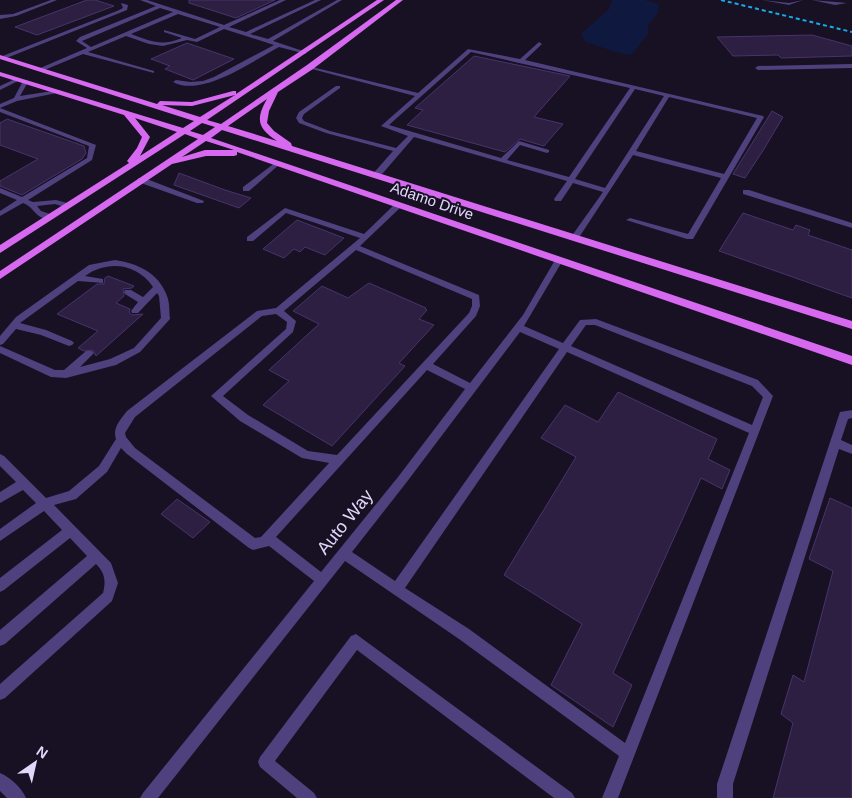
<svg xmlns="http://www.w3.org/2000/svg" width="852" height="798" font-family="Arial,sans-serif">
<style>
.water{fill:#0f183e}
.building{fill:#2d1f42;stroke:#49336c}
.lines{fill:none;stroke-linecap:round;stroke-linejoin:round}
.service{fill:#4e417e;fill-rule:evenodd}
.primary{fill:#d669f0;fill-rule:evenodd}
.rail{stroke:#17ace7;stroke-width:2;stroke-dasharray:4 3;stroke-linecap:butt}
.labels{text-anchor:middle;stroke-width:4;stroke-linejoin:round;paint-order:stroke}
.far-street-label{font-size:15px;fill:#e2d7fb;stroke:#171123}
.street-label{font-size:18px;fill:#e2d7fb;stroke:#171123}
</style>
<rect width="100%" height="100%" fill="#171123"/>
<path class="water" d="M612,0h33l14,4 -1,9 -10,12v9l-17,21 -16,-3 -29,-10 -5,-8 28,-25z"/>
<path class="building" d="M87,0h8l19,6 -77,29 -22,-8z
M189,0h86l-39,18 -47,-15z
M812,35l40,11v10l-71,2 -3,-3 -45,1 -16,-19z
M187,43l47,16 -41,21 -28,-11 5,-3 -19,-7z
M474,56l96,20 -36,41 29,7 -19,22 -24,-7 -15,13 -98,-27 16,-15 -8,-2z
M772,111l11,6 -19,32 -19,29 -12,-4z
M7,119l77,27 2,7 -4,6 -60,36 -22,-9v-5l38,-22 -38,-14v-22z
M179,173l46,17 26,8 -12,10 -65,-23z
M743,213l50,17 3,-5 14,5 -2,5 44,15v48l-133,-47z
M297,220l47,18 -19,17 -20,-8 -5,5 -6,-3 -10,9 -21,-9z
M108,276l26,10 -2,2 -9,1 1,7 -8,7 14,6 -1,3 3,3 11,-1 -47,42 -3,-6 -9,1 -6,-3 20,-17 -41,-17 40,-30h7l1,-6z
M369,283l57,25 -1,1 2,1 -8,9 15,6 -35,38 6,3 -73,80 -69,-41 26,-24 -20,-11 50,-46 -26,-13 29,-25 26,12z
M618,392l99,47 -9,20 22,11 -8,19 -21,-11 -88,195 19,12 -19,42 -62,-42 31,-61 -78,-49 72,-118 -35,-19 24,-33 33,17z
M830,498l22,10v290h-79l20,-75 -12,-9 12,-39 11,7 29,-111 -24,-12z
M177,499l33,23 -17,16 -32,-24z"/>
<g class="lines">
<path class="service" d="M51,0h6l-41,16 -16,3v-4l13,-1z
M140,0h7l77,25 56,-25h6l-57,27 17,5 69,-32h6l-71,34 18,5 69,-39h5l-69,41 33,11v2l-27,-7c-25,13 -77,51 -106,35l3,-2 14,2 13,-1 11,-4 60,-32 -50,-16 -27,13 -10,-2 -24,6 -14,-2 -23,-8 -38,16 66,19v2l-71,-19 -41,17h-4v-2l49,-21 -11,-7 4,-4 76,-31zM160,8l13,4 -82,35 -9,-6zM178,14l42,13 -25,12 -31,-9v2l18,6c-21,9 -31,3 -51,-4z
M762,0l27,3 14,-3 -14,5z
M812,0l35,3 -12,2z
M121,3l7,2 -1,5 -123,49h-4v-2l117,-46 6,-3z
M539,42l3,2 -1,1 -16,15 238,56 1,1 -71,122h-6l-61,-19 4,-2 58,16 33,-56 -88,-23 -55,84h-3l-4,-2 32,-45 -30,-9 -12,18h-6l-1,-2 13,-18 -153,-44 -31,36 -8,5 -4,-2 22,-25 -67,-18 -27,-10 -3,-5 3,-6 37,-26h4v2l-36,26 -2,4 2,3 26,10 66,17 12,-12 -27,-10 34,-30 -107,-28v-2l110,27 50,-44 52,10zM471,52l159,36 -61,89 -62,-17 13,-15 27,8 2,-1v-2l-30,-9 -18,17 -112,-33zM635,89l29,7 -59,92 -30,-9zM669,97l88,21 -33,56 -88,-23z
M852,64v4l-94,2 -3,-2 3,-2z
M15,79l5,1 -20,10v-4z
M23,81l5,1 -8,14 39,-6 3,2 -45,9 -17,7v-4l14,-6z
M0,108l96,37 -4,15 -64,40 5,2 23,-2 15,4 1,2 -4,2 -13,-4 -18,2 4,5 12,4v4c-19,1 -17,-11 -30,-16l-23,13v-5l17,-11 -17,-7v-5l22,9 65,-39 2,-12 -89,-34z
M276,162l5,1 -32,28h-6v-4z
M138,178h6l60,23 -1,2h-6l-59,-21z
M743,190h6l103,33v5l-109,-34z
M395,204h3l4,2 -42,40 119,49 1,11 -4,10 -43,48 37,19 53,-68 32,-55 4,-3 4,3 -39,66 39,17 17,-23 16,-1 162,61 15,16 -155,402h-16l17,-42 -160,-117 -114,-78 -187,237h-18l3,-5 171,-212 -45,-35 -16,4 -4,-2 -122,-94 -6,-6 -14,24 -31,27 -22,6 57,58 7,20 -6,18 -107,97 -5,2v-16l103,-91c3,-12 2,-20 -7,-29l-91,80 -5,2v-16l87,-74 -17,-18 -66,52 -4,2v-14l62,-48 -18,-19 -44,30v-12l36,-26 -13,-13 -23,13v-11l16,-10 -16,-16v-12l4,2 42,42 23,-7 30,-25 17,-27c-4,-11 5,-20 11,-28l130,-100 19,-3 84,-70 -74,-25 -33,28h-6v-4l38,-29 79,26zM356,250l116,49v7l-3,7 -132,142 -29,-4 -60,-36 -25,-19 70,-64 3,-11 -12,-10zM276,314l11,8 -1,7 -75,67 29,25 62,37 27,5 -68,74 -6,1 -120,-90 -9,-11 -1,-4 10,-16 127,-101zM586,325h9l157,61 11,11 -11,28 -181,-79zM520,332l39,17 -164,232 -43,-29 54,-69zM567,352l182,81 -124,310 -156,-114 -64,-41zM427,370l38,19 -67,88 -77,95 -45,-35z
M115,260c22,3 44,13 52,36 3,7 2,16 3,23l-30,33 -24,13 -50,13 -15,-1 -51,-24v-7l55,24h9l22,-19h6l2,2 -14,14 30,-8 24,-11 27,-30 -2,-22 -2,-3 -19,20h-6l-1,-2 7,-9 -13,-8 -1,-2 1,-2h6l12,7 10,-10c-16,-24 -46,-27 -68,-11l18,3v4l-25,-2 -58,42 26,7 26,11 2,2 -2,2 -3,1 -28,-11 -25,-6 -13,15 -3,1v-9l16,-19 73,-52z
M852,410v8l-4,1 -7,21 11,5v9l-13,-5 -106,335v14h-16v-14l122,-369 1,-3z
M356,634l216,159 3,5h-21l-197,-148 -82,111 39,32 3,5h-20l-37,-31 -2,-5 2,-5 91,-121z
M0,773c10,4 22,15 26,25h-19l-7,-7z"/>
<path class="primary" d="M377,0h7l-177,120 14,4 86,-59 89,-65h7l-90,69 -35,23 -9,19 -2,12 7,8 17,12 1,3 560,175v8l-630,-199 -11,8 641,218v9l-615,-213v3l-3,1h-28l-34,8 -172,115v-8l198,-132 -13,-5 -185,119v-8l129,-82 -2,-2 10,-13 5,-11 -18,-22 -124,-39v-4l183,56 11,-7 -194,-62v-4l157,49 3,-3 32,1 41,-11h3v3zM235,95l-35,22 -38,-12 30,1zM267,99c-12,21 -9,29 10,42l-49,-15zM135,118l42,14 -37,24 10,-19zM202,123l13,4 -12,8 -13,-4zM206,141l28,9h-29l-23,7z"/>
<path class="rail" d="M721,0l131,32"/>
</g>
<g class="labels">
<g class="far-street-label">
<text transform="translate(432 201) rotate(19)" y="5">Adamo Drive</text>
</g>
<g class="street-label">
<text transform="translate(345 522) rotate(-51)" y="6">Auto Way</text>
</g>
</g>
<g transform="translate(35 763) rotate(34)" stroke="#171123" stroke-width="4" paint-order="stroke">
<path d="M0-4L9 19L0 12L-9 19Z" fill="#e2d7fb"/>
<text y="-8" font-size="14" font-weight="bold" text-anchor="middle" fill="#e2d7fb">N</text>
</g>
</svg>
